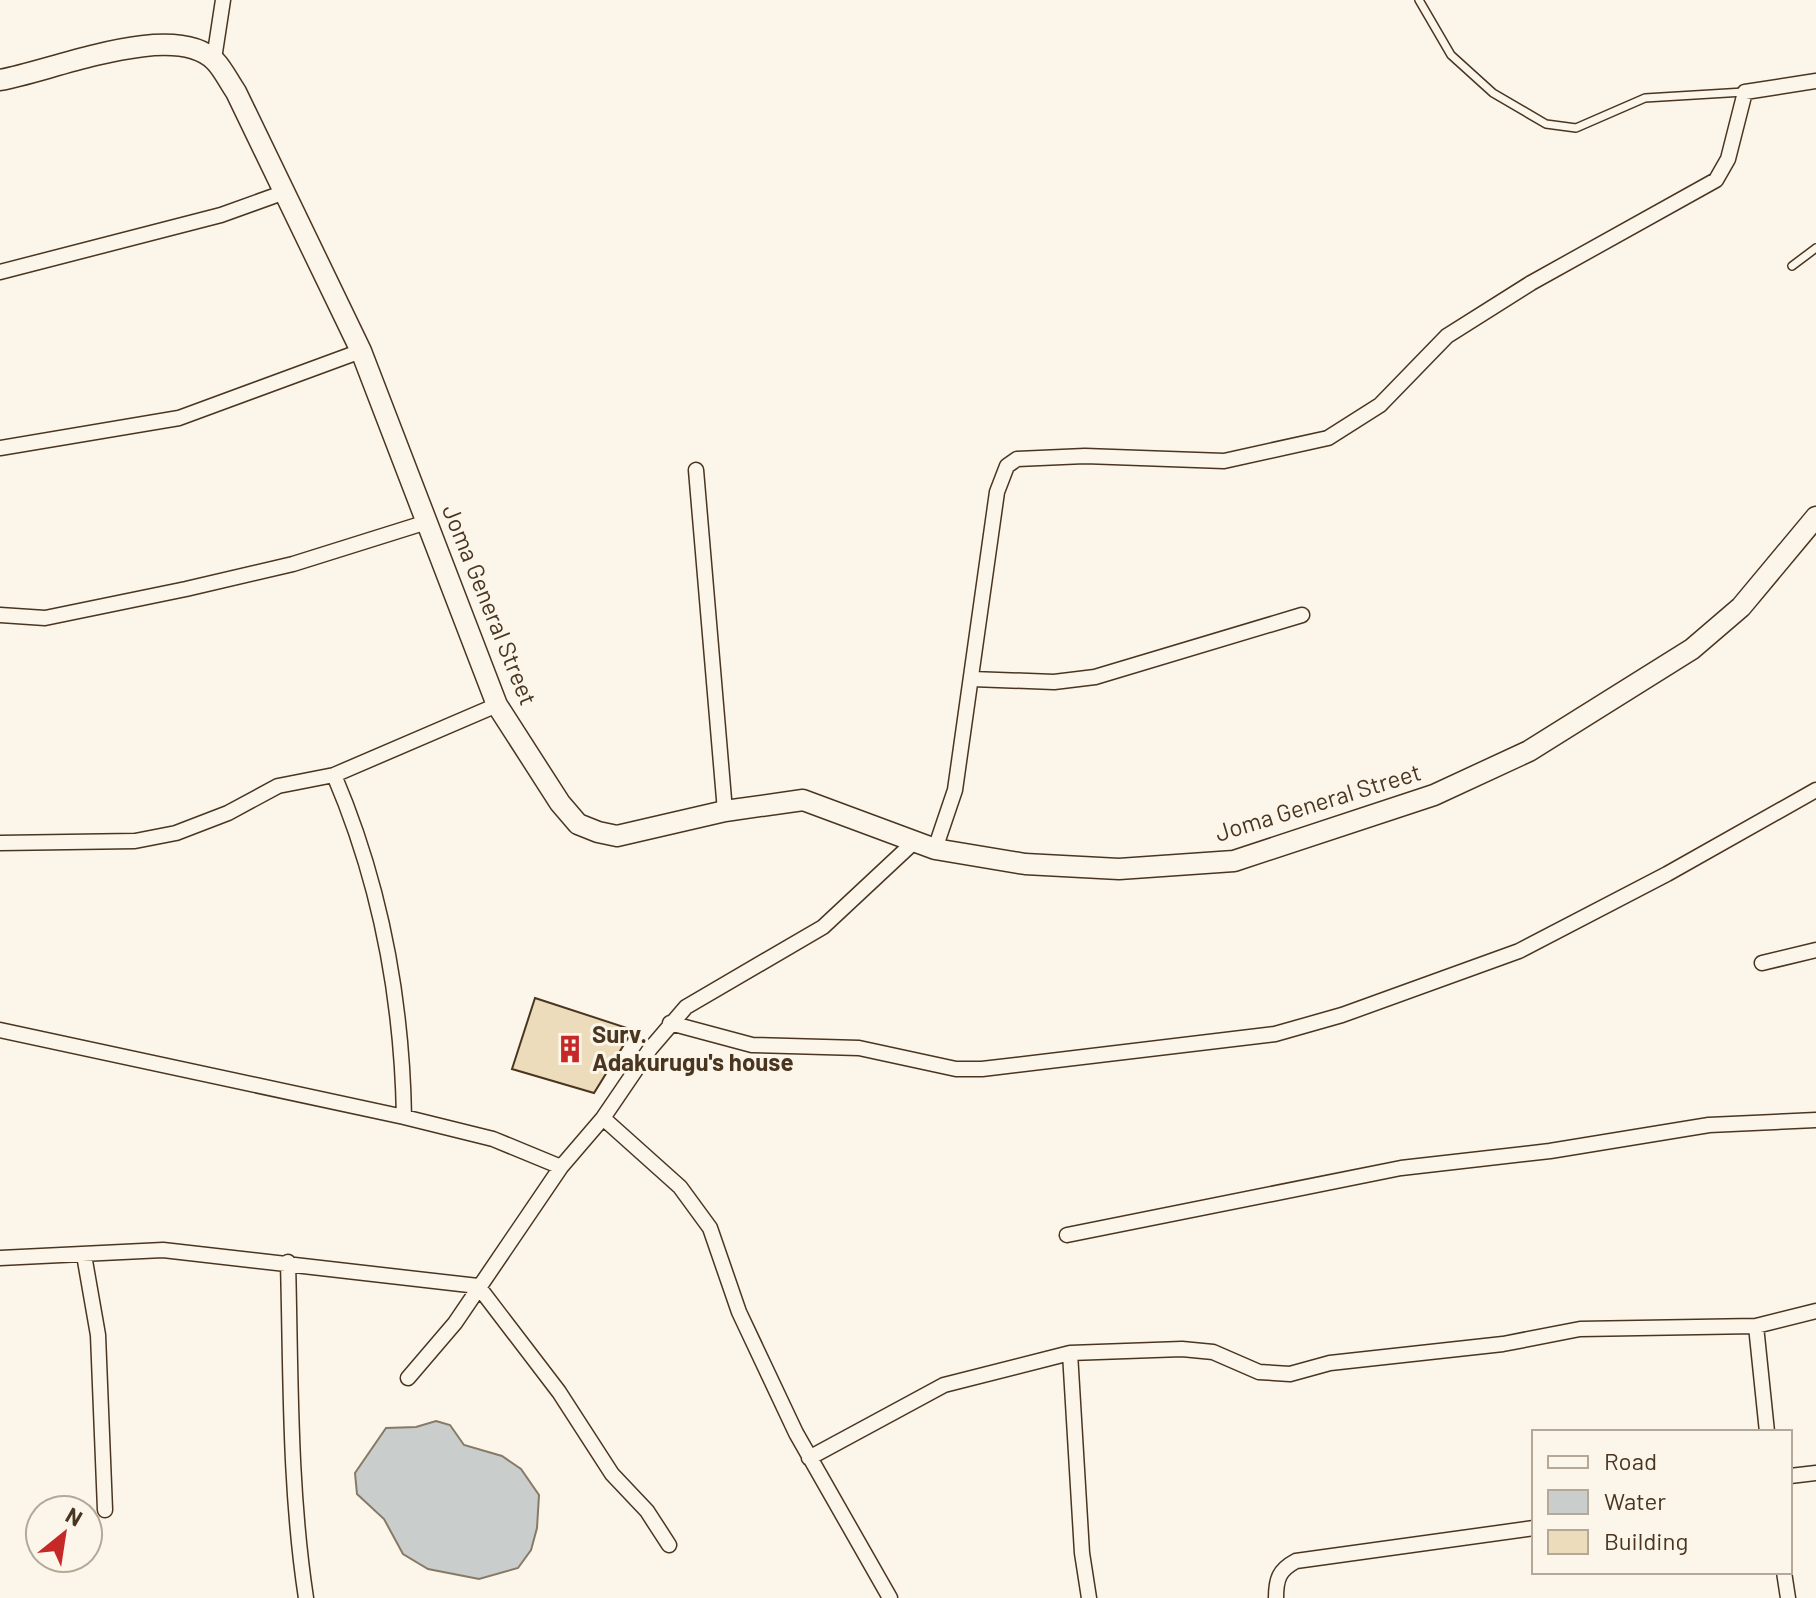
<svg xmlns="http://www.w3.org/2000/svg" width="1816" height="1598" font-family="Barlow,sans-serif">
<style>
.water{fill:#c9cecd;stroke:#887966;stroke-width:2}
.building{fill:#ecdcbc;stroke:#4a3520;stroke-width:2}
.lines{fill:none;stroke-linecap:round;stroke-linejoin:round}
.lane-casing{stroke:#4a3520;stroke-width:10}
.street-casing{stroke:#4a3520;stroke-width:17}
.secondary-casing{stroke:#4a3520;stroke-width:23}
.lane{stroke:#fbf6e9;stroke-width:7}
.street{stroke:#fbf6e9;stroke-width:14}
.secondary{stroke:#fbf6e9;stroke-width:20}
.labels{text-anchor:middle;stroke-width:6;stroke-linejoin:round;paint-order:stroke}
.street-label{font-size:24px;fill:#4a3520;stroke:#fbf6e9}
.poi-label{font-size:24px;font-weight:bold;fill:#4a3520;stroke:#fbf6e9;text-anchor:start}
</style>
<rect width="100%" height="100%" fill="#fbf6e9"/>
<path class="water" d="M436,1421l14,4 14,20 38,11 19,13 18,26 -2,33 -6,22 -13,18 -39,11 -51,-10 -25,-15 -19,-35 -27,-25 -2,-21 31,-45 30,-1z"/>
<path class="building" d="M535,998l98,32 -39,63 -82,-24z"/>
<g class="lines">
<defs>
<path id="lane" d="M1419,0l32,55 42,38 53,31 30,4 69,-30 99,-6
M1792,266l24,-18"/>
<path id="street" d="M214,59l9,-59
M0,272l221,-57 64,-23
M0,448l179,-30 182,-67
M696,470l29,341
M0,615l45,3 141,-29 107,-25 134,-42
M972,679l82,3 41,-5 207,-62
M334,775c47,110 68,224 70,342
M0,843l135,-2 41,-8 52,-20 50,-27 56,-11 163,-70
M935,849l20,-59 42,-298 10,-26 10,-7 68,-3 139,5 104,-23 52,-33 67,-69 84,-53 185,-103 12,-21 17,-67 71,-11
M1762,963l54,-13
M670,1023l82,22 107,3 97,21h26l293,-35 67,-19 177,-64 148,-77 149,-84
M0,1030l404,87 89,22 68,28 42,-49 47,-69 36,-42 137,-80 91,-85
M603,1118l77,69 30,41 29,84 57,121 94,165
M1067,1235l334,-67 149,-17 159,-26 107,-5
M84,1255l14,80 7,175
M0,1258l163,-8 315,36 81,106 53,82 35,37 22,34
M288,1262c3,113 1,225 18,336
M1756,1326l11,106
M1070,1353l12,200 7,45
M408,1378l47,-55 106,-156
M809,1458l135,-73 126,-32 112,-4 31,3 46,20 31,2 40,-11 173,-19 77,-15 176,-3 60,-15
M1790,1476l26,-3
M1784,1572l4,26
M1276,1598c0,-19 3,-28 20,-37l238,-33"/>
<path id="secondary" d="M0,80c52,-9 174,-61 215,-19 8,8 14,21 21,31l125,259 136,354 63,98 18,21 20,8 19,4 108,-25 78,-11 132,49 90,15 94,5 115,-8 200,-66 95,-44 163,-102 49,-42 75,-90"/>
</defs>
<use href="#lane" class="lane-casing"/>
<use href="#street" class="street-casing"/>
<use href="#secondary" class="secondary-casing"/>
<use href="#lane" class="lane"/>
<use href="#street" class="street"/>
<use href="#secondary" class="secondary"/>
</g>
<defs>
<symbol id="building-bare" viewBox="-9 -9 18 18"><path d="M-4-6H4V6H1V3H-1V6H-4ZM-2.5-4.3h1.7v1.8h-1.7ZM.8-4.3h1.7v1.8H.8ZM-2.5-1h1.7V.8h-1.7ZM.8-1h1.7V.8H.8Z" fill="#c62828" stroke="#fbf6e9" stroke-width="2.5" paint-order="stroke"/></symbol>
</defs>
<g fill-rule="evenodd">
<use href="#building-bare" x="550" y="1029" width="40" height="40"/>
</g>
<g class="labels">
<g class="street-label">
<text transform="translate(489 605) rotate(68)" y="8">Joma General Street</text>
<text transform="translate(1318 803) rotate(-17)" y="8">Joma General Street</text>
</g>
<g class="poi-label">
<text x="592" y="1043">Surv.<tspan x="592" dy="28">Adakurugu's house</tspan></text>
</g>
</g>
<rect x="1532" y="1430" width="260" height="144" fill="#fbf6e9" stroke="#b4a999" stroke-width="2"/>
<rect x="1548" y="1456" width="40" height="12" fill="#fbf6e9" stroke="#b4a999" stroke-width="2"/>
<text x="1604" y="1470" font-size="24" fill="#4a3520">Road</text>
<rect x="1548" y="1490" width="40" height="24" fill="#c9cecd" stroke="#b4a999" stroke-width="2"/>
<text x="1604" y="1510" font-size="24" fill="#4a3520">Water</text>
<rect x="1548" y="1530" width="40" height="24" fill="#ecdcbc" stroke="#b4a999" stroke-width="2"/>
<text x="1604" y="1550" font-size="24" fill="#4a3520">Building</text>
<g transform="translate(64 1534) rotate(30)"><circle r="38" fill="#fbf6e9" stroke="#b4a999" stroke-width="2"/>
<path d="M0-6L14 30L0 20L-14 30Z" fill="#c62828"/>
<text y="-12" font-size="22" font-weight="bold" text-anchor="middle" fill="#4a3520">N</text>
</g>
</svg>
